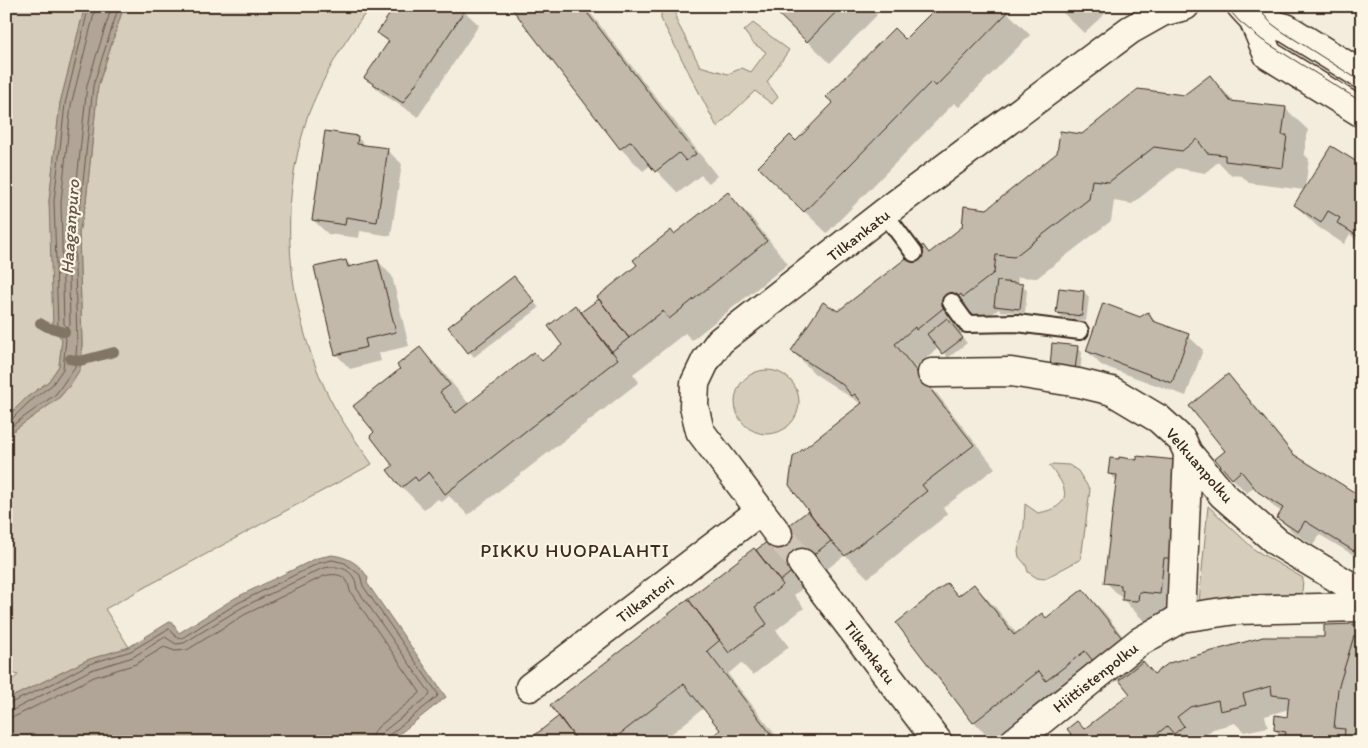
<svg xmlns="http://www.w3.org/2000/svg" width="1368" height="748" font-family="Itim,sans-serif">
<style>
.green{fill:#d6cdbd;stroke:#887c6e}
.water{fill:#b0a596;stroke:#817466}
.shadow{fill:#0003}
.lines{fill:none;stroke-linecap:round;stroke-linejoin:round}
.shore{stroke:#6a5b4e;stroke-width:1}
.stream{stroke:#817466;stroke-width:10}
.building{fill:#c3b9aa;stroke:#3b2a1e}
.street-tunnel{stroke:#cfc6b7;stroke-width:28;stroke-dasharray:28 14;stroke-linecap:butt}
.lane-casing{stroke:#3b2a1e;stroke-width:20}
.street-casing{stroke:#3b2a1e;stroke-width:31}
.secondary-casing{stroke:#3b2a1e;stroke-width:31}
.lane{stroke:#fcf5e5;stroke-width:16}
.street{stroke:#fcf5e5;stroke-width:28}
.secondary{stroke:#fcf5e5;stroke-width:28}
.tram{stroke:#3b2a1e;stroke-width:1}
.labels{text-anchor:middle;stroke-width:4.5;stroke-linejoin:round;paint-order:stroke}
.street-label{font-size:16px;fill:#3b2a1e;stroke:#fcf5e5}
.water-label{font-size:18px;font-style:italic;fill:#645548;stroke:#fcf5e5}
.quarter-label{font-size:19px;letter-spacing:1px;fill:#3b2a1e;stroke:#fcf5e5}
</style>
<rect width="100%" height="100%" fill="#f4eddd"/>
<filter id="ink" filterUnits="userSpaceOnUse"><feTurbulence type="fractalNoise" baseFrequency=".02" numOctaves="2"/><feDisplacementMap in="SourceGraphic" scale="10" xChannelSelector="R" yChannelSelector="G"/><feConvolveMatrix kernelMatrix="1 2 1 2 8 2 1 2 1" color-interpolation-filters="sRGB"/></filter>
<g filter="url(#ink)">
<path class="green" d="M6,6h79l-25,97 -11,98 13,138 -3,27 -10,15 -23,17 -20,20z
M126,6h245c-25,32 -46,67 -61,104 -4,8 -5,17 -8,26 -24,86 -12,181 27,261 12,24 28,45 43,67l-267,145 24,38 -42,13 -81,40v-15l12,-10 -12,-4v-235l53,-38 11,-13 10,-16 2,-25 -3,-112 7,-30 12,-116 24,-75z
M661,6h15v14l24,46 28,8 14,-6 9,4 15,-20 -13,-9 -9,-12 9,-8 36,27 -22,32 11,15 -6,7 -17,-13 -38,36 -56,-108z
M735 402a32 32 0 1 1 64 0a32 32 0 1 1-64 0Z
M1053,464l16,1 9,6 12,19 -9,69 -37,20 -7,-1 -9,-6 -2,-7 -7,-8 -1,-6 6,-25 1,-22 13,9c35,-6 32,-25 11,-47z
M1208,506l47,44 48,28 -1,16 -103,8z"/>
<path class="water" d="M85,6h41l-4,6 -24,74 -12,116 -7,30 3,112 -2,25 -10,16 -11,13 -53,38v-18l20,-20 23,-17 10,-15 3,-27 -9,-10 -4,-128 11,-98z
M332,555c16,2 28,9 36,23l-1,5 79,114 -57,45h-383v-42l81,-40 42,-13 42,-26 8,12 56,-35 82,-40z"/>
<path class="shadow" d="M511,6h74l132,170 -8,7 -8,-8 -23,18 -27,-28 -8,6 -22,-22z
M771,6h98l8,9 -47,48z
M1001,6l29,29 -71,72 -5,-4 -127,130 -45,-43 14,-47 38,-39 72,-63z
M1056,6h57l-29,27z
M464,11l15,14 -61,92 -38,-25 -14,-15 23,-34 -10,-10z
M1210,77l25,25 50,6 23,22 -4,24 5,5 -4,30 57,-23v80l-12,-12 -6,10 -26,-17 -23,-22 10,-15 -56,-7 -7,-7 -11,-1 -13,-13 -13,11 -28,-5 -45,36 -18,-3 -3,20 -74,57 -19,-1 -1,8h5l5,5 -2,23 -25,-2 -1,-2 -13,9 -2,-2 -24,19 7,8 -19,15 -7,-9 -2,2 -2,-2 -21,18 79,101 -52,40 5,6 -80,64 -23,-23 -51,40 10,13 -28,22 13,17 -36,28 -12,-12 -13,11 53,68h-74l15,-12 -18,-22 -43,34h-133l32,-25 196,-165 52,-40 5,5 1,-1 49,-111 -48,-31 -23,-23 47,-39 91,-58 152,-119 103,-39z
M358,138l9,9 20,3 15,14 -11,72 -31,-5 -1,7 -31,-4 -15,-14z
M727,194l23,22 38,48 -96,76 -7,-7 -39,31 -13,10 6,8 -171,133 -19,-19 -7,6 -4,-3 -14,10 -22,-22 -7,-21 -19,-34 26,-63 18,-20 22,22 27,33 74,-42 21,-17 11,-38 7,6 19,-14 74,-64z
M346,261l6,6 26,-6 14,15 17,70 -30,7 2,8 -31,8 -14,-15z
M519,283l20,25 -65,49 -24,-30z
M1084,292l5,5 -3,24 -24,-3 -5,-5z
M1148,314l11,11 29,11 15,14 -17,46 -85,-31 -14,-14z
M1077,347l5,5 -2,23 -24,-3z
M1228,376l14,14 56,69 64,39v62l-42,-25 -7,10 -20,-13 -15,-14 4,-6 -8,-5 -19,-21 -8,7 -15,-15 -5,-27z
M1138,461h37l19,54 6,6 -7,59 -33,43 -15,-1 -39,-40 12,-100 -9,-9z
M947,584l13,13 14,-12 22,23 21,26 29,-15 37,-28 22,22 37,49 14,13 169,-37 31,-12 6,5v75l-6,36h-70l-11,-12 13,-12 1,-9 -24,7 3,11 -24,5 -9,-9 -22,6 -14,11 1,2h-129l61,-48 -12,-15 -4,3 -9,-9 -46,21 -61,48h-6l-20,-20z"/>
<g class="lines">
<path class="shore" d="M96,6l-25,99 -10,97 3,122 4,4 2,-3 -2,-94 7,-31 12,-115 25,-79
M6,421l5,-1 18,-18 23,-17 11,-16 3,-30 -8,-13 -4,-125 11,-97 24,-98
M6,430l50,-36 19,-27 2,-24 -3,-111 7,-31 12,-115 26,-80
M6,705l48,-22 35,-19 42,-13 37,-22h2l6,8 6,1 56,-35 81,-40 13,-3 13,3 15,12 3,11 75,108 -1,3 -49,39 -2,6
M6,711l7,-1 78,-40 42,-13 32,-20 11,7 8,-1 57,-35 80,-39c12,-4 26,-3 33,9 2,3 2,7 3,11l73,104 -1,3 -45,35 -4,5v6
M6,718l10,-2 78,-39 42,-13 28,-17 11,4 12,-1 57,-35 80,-39c7,-2 18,-3 23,5 2,3 2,9 4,12l69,99 -1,2 -41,33 -5,6 -1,9"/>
<path class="stream" d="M40,323l7,4 18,5
M70,359l10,2 34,-9"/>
</g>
<path class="building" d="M395,6h65l5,4 -62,93 -39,-25 25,-37 -12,-8z
M510,6h72l114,148 -10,7 -7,-8 -24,19 -24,-31 -11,8z
M770,6h72l-35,36z
M935,6h68l5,6 -72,74 -5,-4 -127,130 -46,-45 32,-32 6,6 37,-38 -7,-6 68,-69 11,11 31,-31z
M1210,75l20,26 56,6 -4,28h5l-4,33 -58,-7v-6l-18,-2 -10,-14 -15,12 -28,-4 -45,35 -17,-2 -3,19 -75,58 -18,-2 -2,18 -31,24 -2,-3 -45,36 -1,-3 -20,17 79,101 -52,40 5,6 -82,65 -14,-15 -42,-56 4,-28 69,-54 -7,-9 -3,2 -9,-11 -52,-34 32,-49 15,9 85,-66 6,8 33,-26 2,-21 23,3 70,-56 3,-22 22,3 56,-45 46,6z
M325,131l33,5 -1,8 31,4 -11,74 -31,-5 -1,8 -33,-5z
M1331,146l31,19v74l-25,-16 3,-5 -12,-7 -7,12 -27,-18z
M728,192l39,49 -98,78 -6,-8 -34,27 -32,-41 40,-32 -4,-5 38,-30 3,4z
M346,260l2,7 30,-7 18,72 -31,7 2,8 -32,8 -21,-88z
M514,276l21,26 -67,51 -20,-26z
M997,281l26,3 -3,25 -26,-3z
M1059,288l25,3 -2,25 -26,-3z
M599,299l30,39 -18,14 -30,-40z
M1103,303l37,14 8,-5 5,9 36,13 -17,49 -86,-32z
M575,305l43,54 -173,135 -16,-22 -11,9 -3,-4 -14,11 -14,-18 6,-4 -23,-30 4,-4 -21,-26 47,-37 -3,-4 23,-18 30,38 -10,7 16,21 78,-61 8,9 20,-16 -14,-19z
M947,318l16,20 -21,16 -15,-20z
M1052,343l26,3 -3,24 -25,-2z
M1228,374l65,80 69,43v52l-4,-3 -4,5 -49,-30 -7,11 -21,-14 6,-10 -25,-16 -17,-21 -9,8 -17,-20 10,-8 -36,-45z
M1137,456l39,4 -4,37h6l-7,61h-7l-4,36 -21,-2 -1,9 -16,-1 1,-10h-2v-5l-17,-2 13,-108 -9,-1 2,-16 9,1v-2l18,3z
M808,511l23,30 -51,40 -24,-31z
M754,548l29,37 -28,22 12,17 -38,29 -41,-54z
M947,583l11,13 16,-12 40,51 28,-22 4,5 37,-29 39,49 -29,23 -8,-10 -39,30 -7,-10 -66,52 -77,-100z
M688,599l32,41 -13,11 70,91h-72l15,-12 -36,-46 -74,58h-32l-28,-37z
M1357,624v13l-3,-1 -16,53 -4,39 11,1 -1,13h-60l2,-10 -12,-2 1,-15 12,2 2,-20 -17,-2 -1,-9 -28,8 3,11 -26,6 -2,-11 -28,7 -13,10 7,9 -10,8 -7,-8 -20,16h-78l5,-4 -7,-9 10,-8 7,8 46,-35 -11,-14 24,-19 11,13 15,-11 94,-26h61v-12z
M559,716l19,26h-52z
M513,735l5,7h-13z"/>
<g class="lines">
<path class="street-tunnel" d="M778,534l24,29"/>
<defs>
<path id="lane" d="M884,213l30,40
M951,302l16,22 50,-1 63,8"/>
<path id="street" d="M932,373l79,-1 68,11 33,8 47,28 23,21 6,13 35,42 54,47 85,51
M778,534l-78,-103 -6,-25 1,-23 11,-23 14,-19 164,-128 246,-183 32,-18 23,-6
M802,563l136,179
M1181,618l7,-165
M530,687l230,-176
M1014,742l125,-100 42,-24 55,-8 126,-3"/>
<path id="secondary" d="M1241,6l12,13 15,36 94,58
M1253,19l33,9 76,47"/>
</defs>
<use href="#lane" class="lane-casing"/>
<use href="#street" class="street-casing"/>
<use href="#secondary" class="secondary-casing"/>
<use href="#lane" class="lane"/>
<use href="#street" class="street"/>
<use href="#secondary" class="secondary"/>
<path class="tram" d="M1226,6l13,15 23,19 100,62
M1256,6l16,18 11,8 79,50"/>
</g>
</g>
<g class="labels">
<g class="street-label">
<text transform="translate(858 235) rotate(-38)" y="6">Tilkankatu</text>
<text transform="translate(1200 465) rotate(49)" y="6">Velkuanpolku</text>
<text transform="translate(645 599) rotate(-37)" y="6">Tilkantori</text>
<text transform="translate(870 652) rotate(53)" y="6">Tilkankatu</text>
<text transform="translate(1095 677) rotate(-38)" y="6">Hiittistenpolku</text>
</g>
<g class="water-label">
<text transform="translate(70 227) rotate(-86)" y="6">Haaganpuro</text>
</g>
<g class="quarter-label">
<text x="575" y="557">PIKKU HUOPALAHTI</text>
</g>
</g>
<rect width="1368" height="748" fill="none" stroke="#fcf5e5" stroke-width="25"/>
<rect x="12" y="12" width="1343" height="723" fill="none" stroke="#3b2a1e" stroke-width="2" filter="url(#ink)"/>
</svg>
